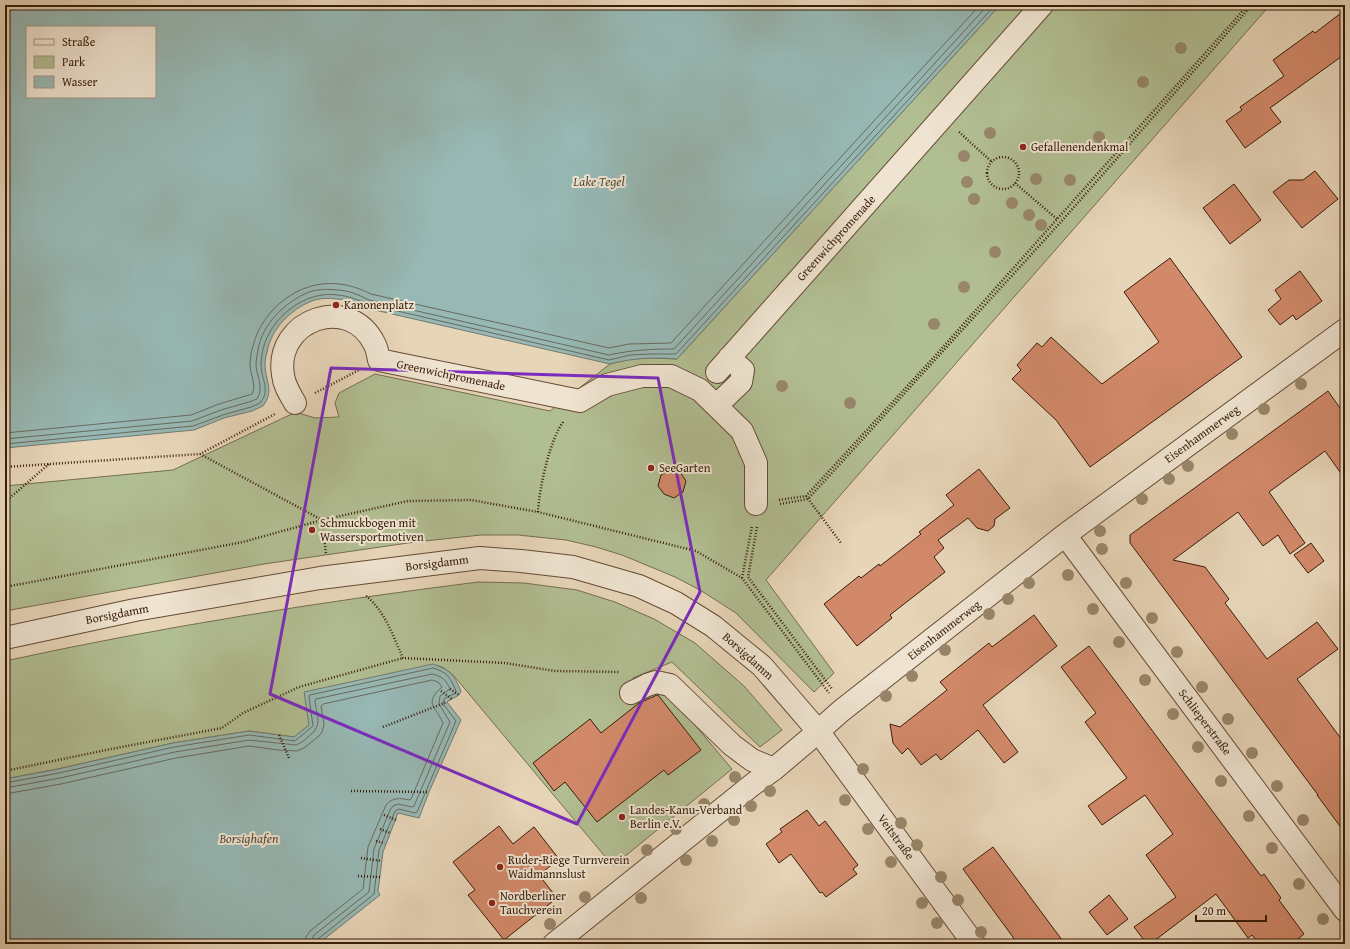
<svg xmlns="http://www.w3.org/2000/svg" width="1350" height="949" font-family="'Gentium Book Plus',serif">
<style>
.green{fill:#b1be92;stroke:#756e4e}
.water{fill:#97b8b4;stroke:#717a70;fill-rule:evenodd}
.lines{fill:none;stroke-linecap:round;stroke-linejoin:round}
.shore{stroke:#686a5e;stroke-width:1}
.building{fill:#d2896a;stroke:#391d09}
.minor-casing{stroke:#644b35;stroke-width:24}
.path{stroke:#391d09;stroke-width:2.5;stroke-dasharray:1 2;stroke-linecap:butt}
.minor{stroke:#efe4d1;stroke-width:22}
.tree{fill:#98866a}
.marked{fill:none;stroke:#7b2cbf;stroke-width:3;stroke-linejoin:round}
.poi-dot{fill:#8f2418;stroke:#efe4d1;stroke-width:1.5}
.labels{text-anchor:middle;stroke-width:4;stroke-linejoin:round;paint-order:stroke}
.poi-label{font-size:12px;fill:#391d09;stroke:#efe4d1;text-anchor:start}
.street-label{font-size:12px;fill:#391d09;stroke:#efe4d1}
.water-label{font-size:13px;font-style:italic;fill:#554c3c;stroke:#efe4d1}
</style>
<rect width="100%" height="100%" fill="#e7d5b8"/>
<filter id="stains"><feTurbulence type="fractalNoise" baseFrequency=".005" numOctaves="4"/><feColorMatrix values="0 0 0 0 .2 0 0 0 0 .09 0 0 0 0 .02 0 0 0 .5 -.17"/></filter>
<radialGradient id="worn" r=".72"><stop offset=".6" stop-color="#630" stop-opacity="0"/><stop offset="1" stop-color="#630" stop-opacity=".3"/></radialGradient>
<path class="green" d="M1000,5h270l-504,575 68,93 -20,19 -78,-79 -36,-23 -25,-13 -53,-22 -26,-8 -30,-7 -48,-5h-37l-66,7 -83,12 -68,10 -259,47v-125l168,-16 123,-58 19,6 24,-1 -4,-14 4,-10 36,-19 175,37 60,-47 20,-5 20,-1 27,1z
M478,582l46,1 53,7 38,12 39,17 41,24 49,43 38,44 -22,17 -88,-85 -39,16 30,9 69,82 -119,97 -159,-190c-15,-14 -21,-12 -39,-7l-106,56 -15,12 -45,-6 -76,12 -115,26 -53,10v-118c156,-34 314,-59 473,-79z"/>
<path class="water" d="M5,5h995l-323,354c-23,-2 -45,-1 -67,5l-244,-56c-10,-4 -19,-9 -30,-9 -7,-1 -17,-1 -24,2 -21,8 -41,28 -45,51 -1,4 -2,8 -2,12 0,17 10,26 -2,42l-11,5 -28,7 -30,12 -189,18zM27,27h128v70h-128z
M433,664c19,7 20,10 28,27l-2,4 -12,7 14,18 -32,72 -10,26 -21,-5 -15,39 -5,39 2,4 -62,49h-313v-165l53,-10 115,-26 76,-12 45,6 15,-12 -5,-33z"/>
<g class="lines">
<path class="shore" d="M5,433l186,-18 28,-11 33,-10c5,-8 -2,-20 -2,-29 0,-6 1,-13 3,-19 9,-37 47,-67 86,-62 11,1 22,5 32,10l238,54 20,-4 42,-1 309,-338
M5,439l187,-18 29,-11 28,-8 8,-3c7,-11 0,-22 -1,-33 0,-5 1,-11 2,-16 4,-26 27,-48 51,-58 8,-3 19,-3 28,-2 11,0 22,5 32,10l240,55c23,-5 41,-6 65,-6l314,-344
M5,444l188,-18 30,-11 28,-8 9,-4c11,-12 1,-25 1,-38 0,-5 1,-11 2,-16 8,-32 42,-59 75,-54 11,1 20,5 29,9l242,56 21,-5 20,-1h26l319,-349
M5,783l54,-10 115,-26 75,-12 46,6 18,-15 -4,-29 1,-2 123,-27c14,4 17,9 23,23v2l-11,5 -2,4 1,3 12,16 -39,91 -2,1 -16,-4 -4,2 -16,39 -5,44 -56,45 -2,5
M5,788l55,-10 115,-26 74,-12 47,5c5,-2 9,-5 13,-9 14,-11 8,-19 6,-35l1,-2 116,-25c10,2 14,6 18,15l-10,7 -1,8 11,18 -36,84 -2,1 -14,-3 -5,2 -3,4 -16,39 -5,43 -55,43 -2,4 -1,5
M5,794l56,-10 115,-26 73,-12 29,4 19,1 7,-3 15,-12 3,-4 2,-8 -3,-18 2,-2 109,-24 6,2 4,5c-19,17 -6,19 1,36l-32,76 -2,1c-9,-2 -16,-3 -23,5l-18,42 -5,42 -53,42 -4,6 -1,7"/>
</g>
<path class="building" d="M1345,10v44l-75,54 11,14 -36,26 -19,-27 16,-11 -2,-3 44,-31 -11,-16 40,-29 2,2z
M1315,171l23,28 -36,29 -29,-36 16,-12h14z
M1234,184l27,36 -31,24 -27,-36z
M1170,258l72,99 -152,110 -34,-47 -44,-41 9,-9 -4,-5 20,-22 5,4 9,-10 51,47 57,-42 -35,-50z
M1300,271l22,30 -26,19 -3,-5 -13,10 -12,-15 13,-11 -6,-9z
M1328,391l17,24v64l-20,-28 -56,41 36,51 -15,11 -12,-19 -15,11 -25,-34 -65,48 32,7 24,32 -4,4 42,56 50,-37 21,27 -41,30 48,65v89l-28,-38h1l-188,-252v-8z
M979,469l31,39 -15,11 -1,7 -6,5 -11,-3 -9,-10 -30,22 6,8 -10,9 11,15 -55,43 2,3 -35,28 -33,-42 35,-28 2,2 18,-14 1,2 41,-32 -2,-2 35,-27 -8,-10z
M670,470l10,2 6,9 -3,11 -9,6 -10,-4 -6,-8 3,-11z
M1311,543l13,18 -16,12 -14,-18z
M1034,615l23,31 -74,59 35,47 -14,11 -26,-33 -37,30 -5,-6 -15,11 -13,-17 -6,6 -9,-11 -3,-19 10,3 47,-37 -7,-8 49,-39 3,4z
M1089,646l172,230 3,-2 17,24 -2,2 25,34 -12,10h-33l-7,-9 -4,3 -32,-44 -66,50h-3l-13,-17 42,-30 -30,-42 27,-21 -28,-39 -43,30 -14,-19 39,-28 -42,-56 11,-9 -35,-46z
M657,695h1l43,55 -33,25 -4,-5 -67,52 -32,-40 -11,9 -21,-28 57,-44 11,14 38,-30z
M807,810l12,16 6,-5 33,44 -5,4 4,5 -31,23 -4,-5 -2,1 -29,-39 -12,9 -13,-19 16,-12 -2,-3z
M499,826l14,18 21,-17 25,32 -20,16 18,23 -53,42 -36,-45 7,-5 -22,-28z
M993,847l72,97h-47l-55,-75z
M1109,895l19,24 -21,16 -18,-23z"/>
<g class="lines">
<defs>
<path id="minor" d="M717,372l325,-367
M295,403c-5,-9 -11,-18 -12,-28 -9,-55 67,-83 92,-30 2,4 3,10 4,15l201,41 27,-16 35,-9h29l29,14 42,41 14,32v41
M717,405l24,-23 2,-12 -14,-12
M1065,535l280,375
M5,638l130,-28 185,-32 160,-20 41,3 52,6 66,19 37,17 37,23 49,40 56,65 156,213
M631,693l16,-8 9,-3 14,3 62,60 20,15 22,9
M554,944l198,-159 22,-16 32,-27 35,-31 224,-176 280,-205"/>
</defs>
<use href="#minor" class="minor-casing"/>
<path class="path" d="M959,132l32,29
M987 173a16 16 0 1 1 32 0a16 16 0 1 1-32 0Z
M1015,183l43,37
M315,393l44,-23
M200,454l122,66 4,34
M5,467l195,-13 75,-40
M806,496l35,47
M779,500l27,-4 129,-140 313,-351
M5,502l44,-38
M780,504l28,-5 252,-276 192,-218
M538,512c1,-23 12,-74 26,-91
M757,527l-9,50 84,112
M742,578l10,-52
M5,587l238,-45 79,-22 86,-19 63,-1 67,12 158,39 46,27 87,115
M366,596c19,15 27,40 37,62l102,5 50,8 65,1
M450,689l9,6
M441,691l11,8
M383,727l64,-25
M279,735l10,23
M5,771l106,-22 111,-21 21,-15 56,-26 104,-29
M351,791l78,1
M384,815l12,5
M380,829l10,4
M376,841l9,2
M361,858l20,3
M358,876l22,1"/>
<use href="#minor" class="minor"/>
</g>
<g class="tree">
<circle cx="1181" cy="48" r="6"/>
<circle cx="1143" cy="82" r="6"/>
<circle cx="990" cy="133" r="6"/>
<circle cx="1099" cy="137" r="6"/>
<circle cx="964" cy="156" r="6"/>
<circle cx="1036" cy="179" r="6"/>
<circle cx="1070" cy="180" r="6"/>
<circle cx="967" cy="182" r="6"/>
<circle cx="974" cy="199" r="6"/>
<circle cx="1012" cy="203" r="6"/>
<circle cx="1029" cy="215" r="6"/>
<circle cx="1041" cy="225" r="6"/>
<circle cx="995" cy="252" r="6"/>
<circle cx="964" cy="287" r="6"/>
<circle cx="934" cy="324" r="6"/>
<circle cx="1301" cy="384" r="6"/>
<circle cx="782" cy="386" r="6"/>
<circle cx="850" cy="403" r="6"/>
<circle cx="1264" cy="409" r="6"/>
<circle cx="1232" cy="434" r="6"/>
<circle cx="1188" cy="466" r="6"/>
<circle cx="1169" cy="479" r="6"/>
<circle cx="1142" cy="499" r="6"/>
<circle cx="1100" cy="531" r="6"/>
<circle cx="1102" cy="549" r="6"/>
<circle cx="1068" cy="575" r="6"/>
<circle cx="1029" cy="583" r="6"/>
<circle cx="1126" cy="583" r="6"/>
<circle cx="1008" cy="599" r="6"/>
<circle cx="1093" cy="609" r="6"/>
<circle cx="989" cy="614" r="6"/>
<circle cx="1152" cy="618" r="6"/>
<circle cx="1119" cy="642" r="6"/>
<circle cx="945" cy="650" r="6"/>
<circle cx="1177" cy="652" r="6"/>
<circle cx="912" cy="676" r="6"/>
<circle cx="1145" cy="680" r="6"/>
<circle cx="1202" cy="687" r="6"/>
<circle cx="886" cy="696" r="6"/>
<circle cx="1173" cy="714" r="6"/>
<circle cx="1228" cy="719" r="6"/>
<circle cx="1198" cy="747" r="6"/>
<circle cx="1252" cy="753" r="6"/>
<circle cx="863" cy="769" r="6"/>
<circle cx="735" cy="777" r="6"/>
<circle cx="1221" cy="781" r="6"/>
<circle cx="1277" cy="786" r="6"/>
<circle cx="770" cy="791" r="6"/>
<circle cx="845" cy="800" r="6"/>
<circle cx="704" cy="804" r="6"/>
<circle cx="751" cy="806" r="6"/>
<circle cx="1249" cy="816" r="6"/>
<circle cx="734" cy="820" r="6"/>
<circle cx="1303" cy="820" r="6"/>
<circle cx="901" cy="823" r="6"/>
<circle cx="676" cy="829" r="6"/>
<circle cx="868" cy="829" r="6"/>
<circle cx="712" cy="841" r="6"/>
<circle cx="917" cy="845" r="6"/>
<circle cx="1272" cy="848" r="6"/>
<circle cx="647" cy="850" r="6"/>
<circle cx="686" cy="860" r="6"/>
<circle cx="891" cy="862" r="6"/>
<circle cx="941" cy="877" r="6"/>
<circle cx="1299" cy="884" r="6"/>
<circle cx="585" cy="897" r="6"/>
<circle cx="641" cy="898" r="6"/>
<circle cx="958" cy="900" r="6"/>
<circle cx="922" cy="903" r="6"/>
<circle cx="1323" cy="919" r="6"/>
<circle cx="937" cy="923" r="6"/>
<circle cx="550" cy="924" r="6"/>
<circle cx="981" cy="932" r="6"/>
</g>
<path class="marked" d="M331,368l327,10 42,214 -123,232 -307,-130z"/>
<g class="poi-dot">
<circle cx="1023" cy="147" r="4"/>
<circle cx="336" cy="305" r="4"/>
<circle cx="651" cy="468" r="4"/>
<circle cx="312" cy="530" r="4"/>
<circle cx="622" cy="817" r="4"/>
<circle cx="500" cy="867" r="4"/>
<circle cx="492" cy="903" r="4"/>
</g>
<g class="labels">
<g class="poi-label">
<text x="1031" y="151">Gefallenendenkmal</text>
<text x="344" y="309">Kanonenplatz</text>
<text x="659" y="472">SeeGarten</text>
<text x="320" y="527">Schmuckbogen mit<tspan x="320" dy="14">Wassersportmotiven</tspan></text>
<text x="630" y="814">Landes-Kanu-Verband<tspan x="630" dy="14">Berlin e.V.</tspan></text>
<text x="508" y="864">Ruder-Riege Turnverein<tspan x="508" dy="14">Waidmannslust</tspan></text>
<text x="500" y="900">Nordberliner<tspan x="500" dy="14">Tauchverein</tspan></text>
</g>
<g class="street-label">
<text transform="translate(836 238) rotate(-48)" y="4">Greenwichpromenade</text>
<text transform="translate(451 375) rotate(12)" y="4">Greenwichpromenade</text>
<text transform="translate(1202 434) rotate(-36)" y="4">Eisenhammerweg</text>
<text transform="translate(437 563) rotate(-7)" y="4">Borsigdamm</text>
<text transform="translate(117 614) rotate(-11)" y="4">Borsigdamm</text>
<text transform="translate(944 630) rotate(-38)" y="4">Eisenhammerweg</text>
<text transform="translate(748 656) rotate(42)" y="4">Borsigdamm</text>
<text transform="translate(1205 722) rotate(53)" y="4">Schlieperstraße</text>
<text transform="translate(896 837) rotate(54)" y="4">Veitstraße</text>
</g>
<g class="water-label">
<text x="599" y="186">Lake Tegel</text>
<text x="249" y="843">Borsighafen</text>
</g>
</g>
<rect width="1350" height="949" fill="none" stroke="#e7d5b8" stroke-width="20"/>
<rect x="6" y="6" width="1338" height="937" fill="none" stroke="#391d09" stroke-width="2"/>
<rect x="10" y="10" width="1330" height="929" fill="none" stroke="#391d09"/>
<rect x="26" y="26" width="130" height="72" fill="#efe4d1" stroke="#a69481"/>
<rect x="34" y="39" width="20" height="6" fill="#efe4d1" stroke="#a69481"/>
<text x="62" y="46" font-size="12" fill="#391d09">Straße</text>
<rect x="34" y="56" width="20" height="12" fill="#b1be92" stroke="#a69481"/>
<text x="62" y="66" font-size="12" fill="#391d09">Park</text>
<rect x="34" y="76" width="20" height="12" fill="#97b8b4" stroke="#a69481"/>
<text x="62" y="86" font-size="12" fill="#391d09">Wasser</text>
<path d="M1196 915v6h70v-6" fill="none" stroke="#391d09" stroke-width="2"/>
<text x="1202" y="915" font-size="12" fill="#391d09" stroke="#efe4d1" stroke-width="3" paint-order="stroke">20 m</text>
<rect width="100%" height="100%" filter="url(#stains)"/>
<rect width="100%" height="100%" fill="url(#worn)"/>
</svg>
